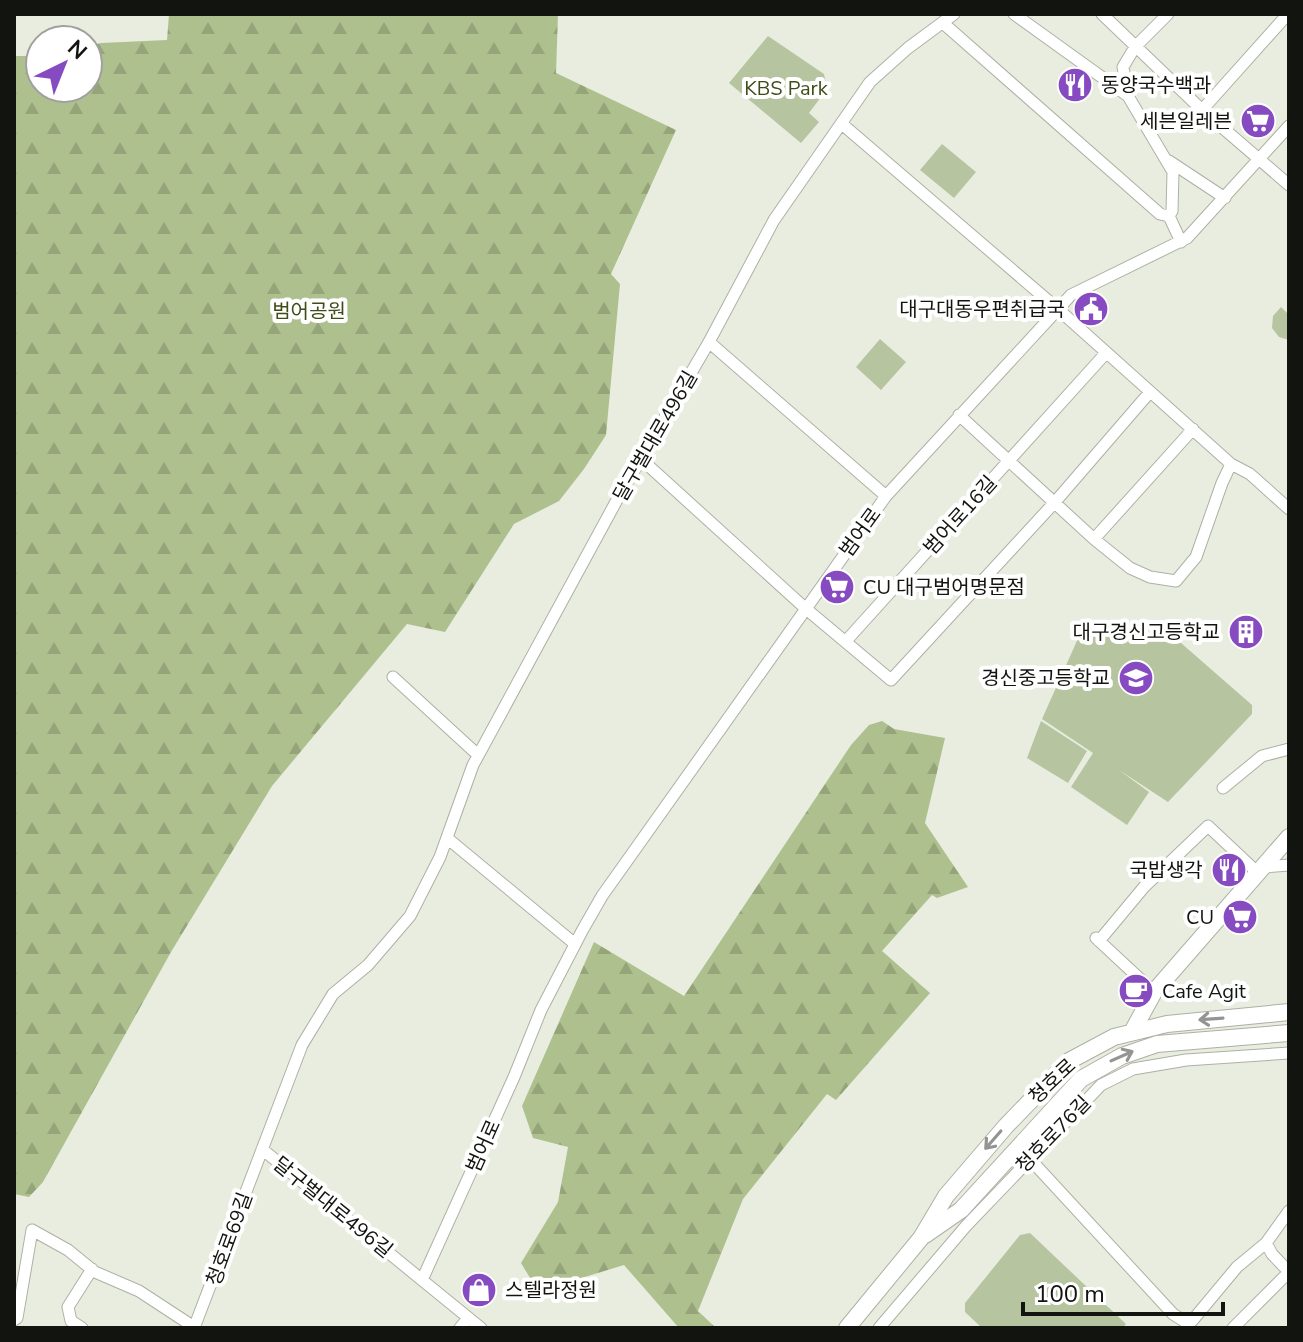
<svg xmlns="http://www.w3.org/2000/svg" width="1303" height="1342" font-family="'Nunito Sans','Noto Sans KR',sans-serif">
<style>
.forest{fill:url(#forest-firs)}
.park{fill:#b6c4a0}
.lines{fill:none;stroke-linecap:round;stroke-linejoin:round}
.street-casing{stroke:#acb1a4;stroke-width:13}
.secondary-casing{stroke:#acb1a4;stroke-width:18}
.street{stroke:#fff;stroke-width:11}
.secondary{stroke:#fff;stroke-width:16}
.oneway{stroke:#949593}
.labels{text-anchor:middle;stroke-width:8;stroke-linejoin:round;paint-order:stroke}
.poi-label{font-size:20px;fill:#121410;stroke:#fff;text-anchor:end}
.park-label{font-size:20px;fill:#3c4d17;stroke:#fff}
.street-label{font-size:20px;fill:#121410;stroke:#fff}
</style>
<defs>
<pattern id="forest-firs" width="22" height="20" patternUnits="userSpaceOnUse" patternTransform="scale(2)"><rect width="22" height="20" fill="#aec08e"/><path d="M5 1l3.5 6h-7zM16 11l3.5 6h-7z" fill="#95a479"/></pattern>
</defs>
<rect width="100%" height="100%" fill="#e8ede0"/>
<path class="forest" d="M169,14h389l-2,59 120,57 -65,144 9,10 -14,151 -22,34 -25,32 -45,23 -69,108 -38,-8 -135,162 -101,166 -128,230 -14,15 -15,-3v-1138h26v32h48v-42l13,-3 66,-3z
M882,721l12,8 51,9 -20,85 43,64 -31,11 -5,-3 -50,56 48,42 -94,107 -9,-6 -84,105 -45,112 18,17h-37l-55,-63 -49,15 -4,21 -33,-10 -17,-28 37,-61 10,-55 -35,-9 -11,-32 72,-164 90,54 167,-251 18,-20z"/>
<path class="park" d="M768,36l56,38 3,15 -18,24 10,9 -18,21 -72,-60z
M942,144l34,28 -22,26 -34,-28z
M1281,307l8,8v25l-10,-3 -7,-9 1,-12z
M880,339l26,23 -25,28 -25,-23z
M1080,634l101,9 71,62v9l-84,88 -49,-32 30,22 -22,33 -56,-38 22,-34 -51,-34z
M1041,721l46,30 -19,32 -41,-25z
M1030,1233l96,91 -4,4h-140l-17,-16v-9l55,-68z"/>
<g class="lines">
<defs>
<path id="street" d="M1014,14l114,82
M1102,14l100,96 87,75
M1168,14l-33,33 -12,20 5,29 45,76 -1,39 -3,5 12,26
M943,23l217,191 9,2
M1202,110l86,-96
M842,124l217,186 172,154 19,10 39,35
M1169,161l56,37
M709,342l177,154
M959,415l135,124 36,29 20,9 26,4 20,-24 26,-74 9,-19
M641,459l164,149 86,72 164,-178 95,-110
M1094,539l99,-110
M846,641l260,-288
M393,677l85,78
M1223,788l39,-32 27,-7
M447,838l128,106
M1265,867l24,-2
M1096,938l58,54
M1099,941l45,-54 64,-61 51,48
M262,1149l160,131
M1029,1158l144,156 11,7h8l45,-54 29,-24 23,-32
M1266,1243l6,11 17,18
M14,1320l3,-2 15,-88 36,20 27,22 44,19 55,36
M82,1328l-11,-7 -3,-14 24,-38
M194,1328l108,-283 31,-51 35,-29 42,-49 30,-59 33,-92 145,-267 91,-156 65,-122 96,-138 38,-34 46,-34
M460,1328l8,-10
M481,1328l-59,-48 92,-203 27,-67 41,-79 20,-35 284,-400 185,-201 116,-57 102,-112
M879,1328l87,-102 135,-141 32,-16 53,-9 103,-7
M1233,1328l56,-56"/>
<path id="secondary" d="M1132,1032l22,-40 135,-155
M925,1235l36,-25 120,-131 41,-23 35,-12 132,-11
M847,1328l74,-90 25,-42 60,-70 63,-65 45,-24 53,-13 122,-12"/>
</defs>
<use href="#street" class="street-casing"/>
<use href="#secondary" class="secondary-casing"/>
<use href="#street" class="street"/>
<use href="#secondary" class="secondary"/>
</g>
<defs><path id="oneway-shaft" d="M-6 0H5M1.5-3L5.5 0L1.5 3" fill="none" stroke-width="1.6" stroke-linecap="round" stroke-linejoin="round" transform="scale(2)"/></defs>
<g class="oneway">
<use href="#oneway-shaft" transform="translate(1211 1019) rotate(176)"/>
<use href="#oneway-shaft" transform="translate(1122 1056) rotate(-24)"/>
<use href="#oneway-shaft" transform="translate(993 1140) rotate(131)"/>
</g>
<defs>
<symbol id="restaurant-disc" viewBox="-11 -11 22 22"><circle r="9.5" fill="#874bc1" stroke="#fff"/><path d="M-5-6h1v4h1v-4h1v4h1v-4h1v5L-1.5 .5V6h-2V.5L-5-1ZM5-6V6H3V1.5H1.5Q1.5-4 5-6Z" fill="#fff"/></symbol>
<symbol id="supermarket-disc" viewBox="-11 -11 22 22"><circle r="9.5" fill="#874bc1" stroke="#fff"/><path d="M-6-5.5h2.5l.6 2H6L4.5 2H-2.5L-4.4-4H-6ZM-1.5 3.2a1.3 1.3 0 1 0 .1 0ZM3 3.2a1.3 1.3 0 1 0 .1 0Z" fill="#fff"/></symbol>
<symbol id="civic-disc" viewBox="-11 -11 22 22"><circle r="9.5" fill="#874bc1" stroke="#fff"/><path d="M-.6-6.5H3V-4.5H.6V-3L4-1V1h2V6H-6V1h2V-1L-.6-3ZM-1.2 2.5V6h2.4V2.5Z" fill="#fff"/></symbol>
<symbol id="building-disc" viewBox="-11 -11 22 22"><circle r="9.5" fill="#874bc1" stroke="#fff"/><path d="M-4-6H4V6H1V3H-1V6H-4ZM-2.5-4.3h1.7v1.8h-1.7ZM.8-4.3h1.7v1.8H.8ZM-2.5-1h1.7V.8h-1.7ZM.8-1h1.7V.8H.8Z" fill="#fff"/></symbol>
<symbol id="school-disc" viewBox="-11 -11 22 22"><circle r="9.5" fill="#874bc1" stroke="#fff"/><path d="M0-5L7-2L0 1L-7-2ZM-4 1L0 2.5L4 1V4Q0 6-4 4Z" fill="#fff"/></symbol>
<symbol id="cafe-disc" viewBox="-11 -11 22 22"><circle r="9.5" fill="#874bc1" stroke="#fff"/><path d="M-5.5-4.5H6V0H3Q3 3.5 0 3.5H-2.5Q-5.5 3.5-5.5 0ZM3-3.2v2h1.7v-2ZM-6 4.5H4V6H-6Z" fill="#fff"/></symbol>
<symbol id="shop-disc" viewBox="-11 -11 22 22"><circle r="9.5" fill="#874bc1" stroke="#fff"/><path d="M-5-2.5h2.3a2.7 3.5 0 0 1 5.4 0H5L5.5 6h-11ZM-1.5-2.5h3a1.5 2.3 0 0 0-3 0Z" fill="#fff"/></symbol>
</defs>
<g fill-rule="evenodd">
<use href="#restaurant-disc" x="1055" y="65" width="40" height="40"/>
<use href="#supermarket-disc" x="1238" y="101" width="40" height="40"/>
<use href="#civic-disc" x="1071" y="289" width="40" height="40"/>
<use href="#supermarket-disc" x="817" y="567" width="40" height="40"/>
<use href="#building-disc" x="1226" y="612" width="40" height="40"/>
<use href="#school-disc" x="1116" y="658" width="40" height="40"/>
<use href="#restaurant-disc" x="1209" y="850" width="40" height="40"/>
<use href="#supermarket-disc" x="1220" y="897" width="40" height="40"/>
<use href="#cafe-disc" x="1116" y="971" width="40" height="40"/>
<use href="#shop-disc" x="459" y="1270" width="40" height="40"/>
</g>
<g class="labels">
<g class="poi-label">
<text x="1101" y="92" text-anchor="start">동양국수백과</text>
<text x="1232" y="128">세븐일레븐</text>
<text x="1065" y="316">대구대동우편취급국</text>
<text x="863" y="594" text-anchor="start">CU 대구범어명문점</text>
<text x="1220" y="639">대구경신고등학교</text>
<text x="1110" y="685">경신중고등학교</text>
<text x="1203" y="877">국밥생각</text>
<text x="1214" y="924">CU</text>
<text x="1162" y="998" text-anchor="start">Cafe Agit</text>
<text x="505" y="1297" text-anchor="start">스텔라정원</text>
</g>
<g class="park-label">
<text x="786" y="95">KBS Park</text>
<text x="309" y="318">범어공원</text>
</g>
<g class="street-label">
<text transform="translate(655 436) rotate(-60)" y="7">달구벌대로496길</text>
<text transform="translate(960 515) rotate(-48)" y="7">범어로16길</text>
<text transform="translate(860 532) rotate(-54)" y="7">범어로</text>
<text transform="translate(1052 1081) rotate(-43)" y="7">청호로</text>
<text transform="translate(1053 1134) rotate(-46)" y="7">청호로76길</text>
<text transform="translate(483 1146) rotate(-66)" y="7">범어로</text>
<text transform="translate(333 1207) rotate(39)" y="7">달구벌대로496길</text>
<text transform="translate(229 1239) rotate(-70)" y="7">청호로69길</text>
</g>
</g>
<rect width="1303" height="1342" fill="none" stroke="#121410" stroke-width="32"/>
<g transform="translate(64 64) rotate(43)"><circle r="38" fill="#ffffff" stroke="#a0a19f" stroke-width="2"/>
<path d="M0-6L14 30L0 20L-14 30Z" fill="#874bc1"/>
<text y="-12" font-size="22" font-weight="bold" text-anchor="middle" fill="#121410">N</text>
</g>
<path d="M1023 1302v12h200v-12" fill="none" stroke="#121410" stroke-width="4"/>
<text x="1035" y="1302" font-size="24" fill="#121410" stroke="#ffffff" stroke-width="6" paint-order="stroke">100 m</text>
</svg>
